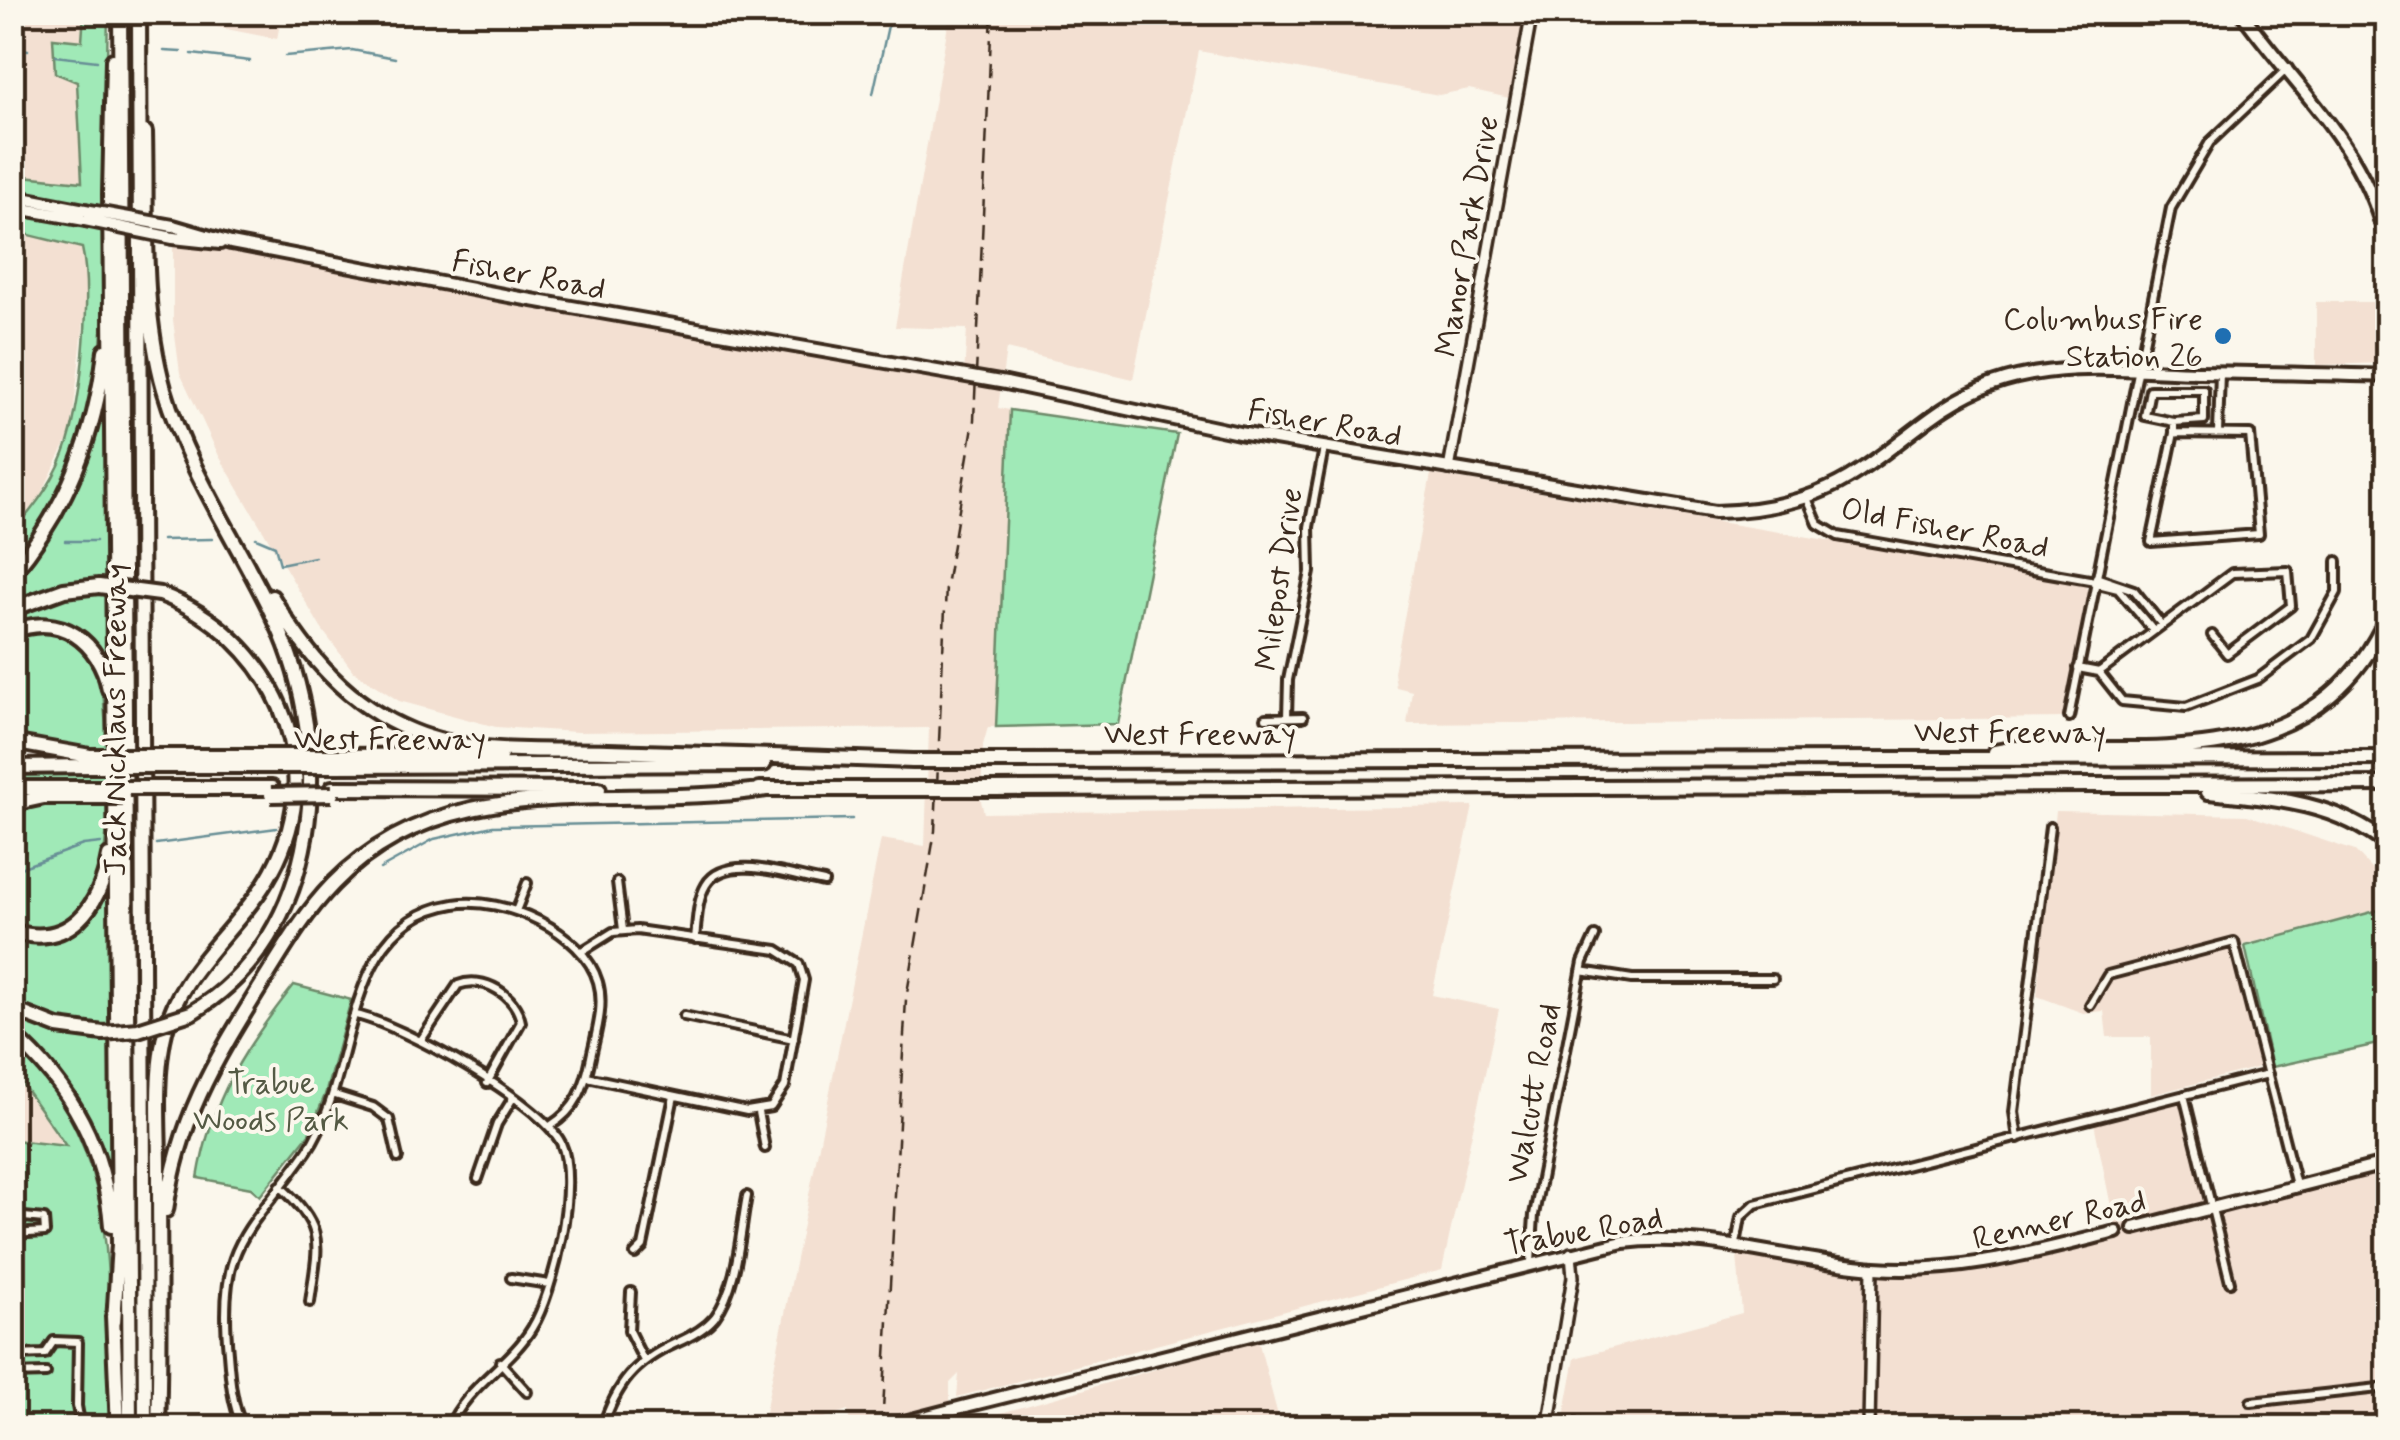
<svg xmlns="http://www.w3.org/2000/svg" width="2400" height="1440" font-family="Mynerve,sans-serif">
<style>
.built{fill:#f3e0d2}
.green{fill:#a0e9b7;stroke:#6e8a6a;stroke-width:2.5}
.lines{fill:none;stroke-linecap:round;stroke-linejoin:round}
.stream{stroke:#688f96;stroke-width:2.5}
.minor-casing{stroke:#3b2a1e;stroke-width:14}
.tertiary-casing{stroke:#3b2a1e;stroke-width:16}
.secondary-casing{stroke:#3b2a1e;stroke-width:18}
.motorway-casing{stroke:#3b2a1e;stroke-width:20}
.minor{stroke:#fbf7ec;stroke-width:6}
.tertiary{stroke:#fbf7ec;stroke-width:9}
.secondary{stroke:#fbf7ec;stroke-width:10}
.motorway{stroke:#fbf7ec;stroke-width:12}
.rail{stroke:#3b2a1e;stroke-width:2.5;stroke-dasharray:15 8;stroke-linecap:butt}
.secondary-bridge-casing{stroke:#3b2a1e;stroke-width:18;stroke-linecap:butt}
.motorway-bridge-casing{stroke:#3b2a1e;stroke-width:20;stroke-linecap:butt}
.secondary-bridge{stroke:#fbf7ec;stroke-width:10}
.motorway-bridge{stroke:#fbf7ec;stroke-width:12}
.poi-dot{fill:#1f6fb2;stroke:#fbf7ec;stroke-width:4}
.labels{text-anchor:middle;stroke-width:8;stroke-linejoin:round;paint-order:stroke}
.street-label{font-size:32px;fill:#3b2a1e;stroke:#fbf7ec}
.poi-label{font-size:32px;fill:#3b2a1e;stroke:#fbf7ec;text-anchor:end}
.park-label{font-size:32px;fill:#545a44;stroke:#fbf7ec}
</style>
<rect width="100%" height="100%" fill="#fbf7ec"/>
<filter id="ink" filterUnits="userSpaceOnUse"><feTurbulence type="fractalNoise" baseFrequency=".01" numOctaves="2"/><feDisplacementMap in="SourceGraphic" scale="20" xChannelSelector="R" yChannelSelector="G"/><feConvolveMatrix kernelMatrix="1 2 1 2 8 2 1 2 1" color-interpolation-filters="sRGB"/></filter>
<g filter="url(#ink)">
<path class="built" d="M13,13h71l-2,28 -28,-3 23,44 5,100 -69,-7z
M181,13v-1l101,1 -5,26 -96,-19z
M950,13h575l-16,85 -40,-9 -30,6 -240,-44 -66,328 -127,-30 -8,59 12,2 -14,317h-8l-5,18 -2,56 3,12 489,-7 -41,189 67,14 -57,261 -485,127 2,-23 -9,9v44h-100l-2,-17 -52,17h-34l119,-588 44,7 4,-118 -352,4 -81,-5 -97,-26 -46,-30 -32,-43 -102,-172 -39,-83 -7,-53v-82l58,5 733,132 3,-46 -72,-2z
M13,231l69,17 7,29 -18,156 -36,74 -22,24z
M2316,302h70l1,61 -71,2z
M1431,474l653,109 5,11 -23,124 -659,6 5,-33 -16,-4 -2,-15z
M2056,811l191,4 108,36 32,34v23l-157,40 29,119 -108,28v-58h-44l-3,-26 -21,2 -46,-17z
M12,1071l45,57 6,21 -50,-9z
M2184,1095l28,112 175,-44v264l-825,1 13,-70 167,-45 -6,-69 129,23 77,3 174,-39 -23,-113z
M1258,1340l23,87h-329l281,-80z"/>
<path class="green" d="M84,13h24l-4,196 -91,-18v-16l69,7 -5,-100 -22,-9 -2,-35 29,3z
M13,213l91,17c1,89 0,185 -44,266 -13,25 -32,48 -47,71v-36c25,-27 49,-62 58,-99 11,-44 21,-141 11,-184l-69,-17z
M106,363l2,217 -46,5 -49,18v-25l39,-50z
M1010,410l167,24 -59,290 -122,3z
M107,592l2,75 -39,-40 -57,3v-15c30,-15 60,-22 94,-23z
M52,628l37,21 13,29 6,75 -95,-15v-100l8,-6z
M13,772l95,1v10h-95z
M108,801c-1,44 -4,126 -64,130 -10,1 -22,-3 -31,-4v-119z
M108,878h3l-1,149 -50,-5 -47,-20 -1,-68c50,-7 80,0 96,-56z
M2387,908v134l-115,25 -27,-121z
M294,985l57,15 -26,95 -16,39 -49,62 -9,-8 -53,-10c13,-79 47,-131 96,-193z
M13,1015l49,19 49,5 3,158 -15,-45 -86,-123z
M12,1042c116,113 93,237 99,385h-98v-287l53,6 -53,-75z"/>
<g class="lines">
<path class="stream" d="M12,47l16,3
M164,51l17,1
M192,54l58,7
M55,56l42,5
M285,56l67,-6 43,8
M873,94l18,-82
M256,538l19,8 5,18 35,-7
M12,540h11
M162,540l50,-1
M65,541h31
M156,844l121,-16
M380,869l54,-30 59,-13 359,-7
M12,871l71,-26 18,-2"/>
<defs>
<path id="minor" d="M2174,433l76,1 9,100 -108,8z
M2174,433v-11l-29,-6 5,-26h54v30l-30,2
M2218,433l2,-61
M1807,498l11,26 20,12 257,45
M2096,577l38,13 27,34
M2094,583l24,6 35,41
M2078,668l21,4 23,29 64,6 72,-28 53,-40 26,-47v-31
M2099,672l133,-99 56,-2 3,35 -64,48 -15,-19
M1287,717l1,-37 22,-108 -1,-45 15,-79
M2069,717l102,-509 39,-66 78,-74
M1266,718l37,-1
M617,882l6,48
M516,911l11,-28
M695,939c2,-17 2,-39 11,-54 20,-34 88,-8 118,-3
M581,952l32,-20 24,-2 140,20 22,14 5,16 -19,106 -14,21 -24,4 -160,-34
M1581,971l51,8h141
M2090,1005l18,-30 126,-33 62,243
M356,1015c46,10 185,87 205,128 18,38 -7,150 -29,185 -23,38 -65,57 -83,100
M684,1016l110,23
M421,1040l37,-55c26,-10 58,10 63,37l-34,61
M335,1095l38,12 16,12 9,39
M2184,1095l46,187
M758,1112l7,36
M2018,1138l-4,-26 36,-285
M478,1179l19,-55 16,-26
M280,1186c47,43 38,57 30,116
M24,1217l20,2 1,13 -33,2z
M1736,1244l5,-27 14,-13 513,-130
M635,1254l8,-8 31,-150
M1531,1262l3,-47 49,-253 12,-26
M511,1278l38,6
M631,1292l-2,39 14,28
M12,1355l33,-1 9,-13 24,1 -1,64 4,22
M500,1362l27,30
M12,1374l34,-1
M2251,1402l137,-15
M1549,1421l78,7
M243,1428c-11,-24 -13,-49 -15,-75 -11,-114 21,-118 79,-202 53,-77 31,-229 147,-247 50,-8 129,27 144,78 7,24 -2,51 -7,75 -6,30 -14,52 -41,69
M602,1428c15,-44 32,-66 74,-85 14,-6 29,-14 39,-26 23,-30 25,-85 32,-121"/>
<path id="tertiary" d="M1449,469l83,-457
M1548,1428l25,-151 -2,-24
M1869,1428l3,-160"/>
<path id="secondary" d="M2241,12c57,80 130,138 147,241
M12,196l73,14
M12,207l73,13
M173,226l58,17 278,53 451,79
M173,238l47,5
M1006,383l233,50 476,79c51,-1 101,-12 144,-41 45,-29 82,-69 134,-87 66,-23 135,-14 204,-12 63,1 127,2 191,4
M2134,1228l254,-65
M966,1406l657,-164c87,-11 166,20 252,26 84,6 160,-16 241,-36"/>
<path id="motorway" d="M120,12l10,1416
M139,12l6,1416
M113,60l-3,134 9,1050 -5,78
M145,132c2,85 -4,175 19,257 24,83 75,154 111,231 61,130 48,315 -84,393
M12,574c56,-67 83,-137 93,-223
M272,597c35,59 76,108 140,134 60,25 133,18 196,20 102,3 203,6 305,10
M12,609l52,-19 35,-4
M12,632c48,-21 88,10 97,57
M12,742l78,14
M1995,752l21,-4c143,-1 301,26 372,-132
M166,756h105
M332,756l169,-1
M994,761l1394,-3
M167,766h105
M332,766l432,-2
M12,767l79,-1
M12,788h78
M167,788h105
M332,788l267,1
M759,789h152
M994,789l1394,-5
M2208,792c65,6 127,10 180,53
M12,804l32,-7h47
M12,931c58,19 88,-25 97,-75
M12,1009l46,18 45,6
M12,1034c59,51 93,114 99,192
M166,1210c13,-90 46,-145 93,-221 23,-37 44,-74 74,-105 117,-121 285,-72 433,-95
M113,1316l5,112
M158,1428c3,-86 1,-172 1,-258 0,-43 -4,-87 4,-129 13,-72 76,-109 109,-170 60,-110 -1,-235 -112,-277"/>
</defs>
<use href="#minor" class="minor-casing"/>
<use href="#tertiary" class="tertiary-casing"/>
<use href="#secondary" class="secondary-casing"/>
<use href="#motorway" class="motorway-casing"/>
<use href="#minor" class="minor"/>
<use href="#tertiary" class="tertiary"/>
<use href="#secondary" class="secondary"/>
<use href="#motorway" class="motorway"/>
<path class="rail" d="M882,1428l24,-429 29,-168 11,-245 28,-166 18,-408"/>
<defs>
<path id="secondary-bridge" d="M85,210l88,16
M85,220l88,18
M960,375l46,8
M881,1428l85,-22"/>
<path id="motorway-bridge" d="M99,586l61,8
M90,756h76
M271,756h61
M913,761h81
M91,766h76
M272,766h60
M90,788h77
M911,789h83
M271,795l61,-1
M91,797h32
M103,1033l35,-3 53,-17"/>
</defs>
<use href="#secondary-bridge" class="secondary-bridge-casing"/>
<use href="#motorway-bridge" class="motorway-bridge-casing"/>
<use href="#secondary-bridge" class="secondary-bridge"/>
<use href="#motorway-bridge" class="motorway-bridge"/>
</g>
</g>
<circle class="poi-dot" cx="2223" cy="336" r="10"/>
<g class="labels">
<g class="street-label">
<text transform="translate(1466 236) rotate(-80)" y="11">Manor Park Drive</text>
<text transform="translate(529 274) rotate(11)" y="11">Fisher Road</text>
<text transform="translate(1325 422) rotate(10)" y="11">Fisher Road</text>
<text transform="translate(1945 527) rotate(11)" y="11">Old Fisher Road</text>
<text transform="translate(1278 579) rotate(-82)" y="11">Milepost Drive</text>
<text transform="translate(114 720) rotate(-90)" y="11">Jack Nicklaus Freeway</text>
<text x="2010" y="742">West Freeway</text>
<text x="1200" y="744">West Freeway</text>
<text x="390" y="749">West Freeway</text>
<text transform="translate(1532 1093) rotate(-79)" y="11">Walcutt Road</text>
<text transform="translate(2059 1219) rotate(-13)" y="11">Renner Road</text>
<text transform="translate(1583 1230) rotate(-10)" y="11">Trabue Road</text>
</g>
<g class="poi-label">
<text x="2203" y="329">Columbus Fire<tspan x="2203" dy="37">Station 26</tspan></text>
</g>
<g class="park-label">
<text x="271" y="1093">Trabue<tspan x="271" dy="37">Woods Park</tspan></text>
</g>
</g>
<rect width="2400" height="1440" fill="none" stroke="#fbf7ec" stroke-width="50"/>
<rect x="25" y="25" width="2350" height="1390" fill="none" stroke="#3b2a1e" stroke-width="4" filter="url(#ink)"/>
</svg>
